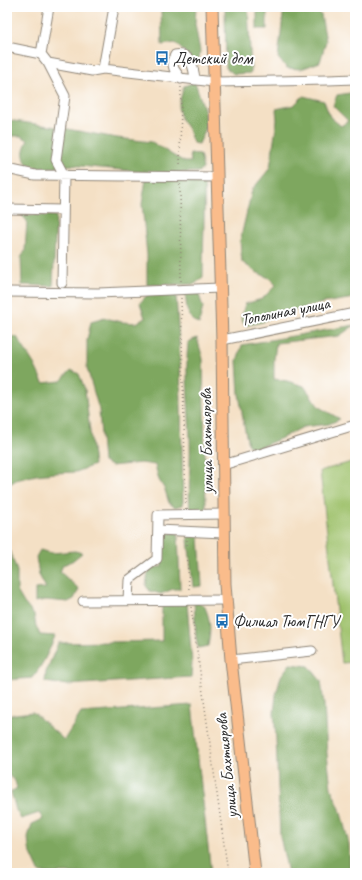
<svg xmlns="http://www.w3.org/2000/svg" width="362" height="880" font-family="Caveat,sans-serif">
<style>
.green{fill:#9ec16b;stroke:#64764b}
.forest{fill:#7ea75f;stroke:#546945}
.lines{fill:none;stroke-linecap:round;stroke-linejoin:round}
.minor-casing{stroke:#908678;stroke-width:11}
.major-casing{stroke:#908678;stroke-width:13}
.path{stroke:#908678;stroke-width:1.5;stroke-dasharray:1 3;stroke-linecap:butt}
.minor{stroke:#fff;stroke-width:9}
.major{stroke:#fabc8b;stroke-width:11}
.labels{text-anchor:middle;stroke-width:4;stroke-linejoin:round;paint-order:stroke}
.poi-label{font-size:17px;fill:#2b2b2b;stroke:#fff;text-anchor:start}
.street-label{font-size:17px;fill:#2b2b2b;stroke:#fff}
</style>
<rect width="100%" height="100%" fill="#fff"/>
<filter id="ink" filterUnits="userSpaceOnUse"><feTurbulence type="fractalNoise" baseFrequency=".025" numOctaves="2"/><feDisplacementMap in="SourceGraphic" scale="8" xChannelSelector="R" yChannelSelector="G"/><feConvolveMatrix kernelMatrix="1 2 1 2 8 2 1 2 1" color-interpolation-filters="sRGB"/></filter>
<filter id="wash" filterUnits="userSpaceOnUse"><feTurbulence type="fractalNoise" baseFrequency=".012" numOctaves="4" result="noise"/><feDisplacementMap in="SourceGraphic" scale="16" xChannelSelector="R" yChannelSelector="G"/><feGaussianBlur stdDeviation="0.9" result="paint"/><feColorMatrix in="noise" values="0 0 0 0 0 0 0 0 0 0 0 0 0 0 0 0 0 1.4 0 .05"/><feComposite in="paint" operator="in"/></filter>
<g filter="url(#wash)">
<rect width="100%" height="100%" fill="#f4e0c5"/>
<path class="green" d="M355,461v201l-13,1 -22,-192z"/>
<path class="forest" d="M163,7h33l-1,17 5,27 -2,14 -23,-22 -13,2 -1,-36z
M225,7h23l3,66 -17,1 -8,-6z
M257,7h10v22h-10z
M284,7h30l7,8 5,26 -6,21 -19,7 -14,-1 -9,-10z
M195,82l10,30 1,16 -7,16 -6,-1 -5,-14 -7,-10 -3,-12 6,-21z
M350,93l5,4v201l-32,5 -34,8 -24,1 3,7 -5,3 -18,4 -4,-8 4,-14 17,-5 14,-14 -7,-7 -13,-6 -14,-10 -2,-21 12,-51 18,-22 7,-48 -1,-11 18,-4 9,-9 21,5 6,16 11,9 7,-5 -15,-15 4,-11z
M7,120l49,7 61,11 35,4 22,14 11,6h6l-1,-8 10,1 3,14 -5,3 -45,1 -83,-8 -28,5 -15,-6c-5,-10 -4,-14 1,-24l-7,-4h-14z
M146,179l58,2c1,32 -1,64 -1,96l-8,7 -48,1v-30l-5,-51z
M21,214l35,2 -3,70 -31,-1 -1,-27 4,-7 2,-30z
M197,289l6,18 -4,17 -7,-4 -5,-10 -2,-19z
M163,292l13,3 4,62 3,148 -8,2 -6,-4 -4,-13 -6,-10 -4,-15 -14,-2 -30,3 -8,-4 -4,-52 -12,-42v-28l4,-18 14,-4 17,4 14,1 9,-5 -5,-15 7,-8z
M355,325l-16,11 -63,7 -2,17v19l13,2 17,5 15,21 21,12 -11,5 -26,3 -21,11 -27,11 -7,-4 -4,-20 -5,-31 -2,-33 5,-16z
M7,336l10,1 17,27 9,19 18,-2 10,-11 8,4 6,16 9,75 -18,7 -21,1 -19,2 -20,5 -9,6z
M197,338l6,21 3,152 -16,1c-2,-25 1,-50 0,-74 -1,-32 -5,-64 -2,-96z
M167,533h11l2,56h-7l-12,5 -11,-3 -4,-5 2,-13 4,-6h10l-2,-24z
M189,533l10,3 3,50 -9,1 -5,-48z
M7,547l2,2 8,22v20l7,12 10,12 2,11 4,9 15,1c-6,15 -12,29 -23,42l-25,2z
M40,550l12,3 23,-2 7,2 -10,8 -9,4 -3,7 19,17 -5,10 -6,3 -22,-2 -11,2v-13l11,-1 -7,-13 -3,-18z
M194,601l10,4c7,15 7,25 4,41l-10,2 -2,-11z
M187,603l5,59 -1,15 -124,8 -22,-3 1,-10 12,-29 104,-2v-36z
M290,664l19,2 12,15 3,24 3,49 4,34 9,21 9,35 1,29h-62l-8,-37 -4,-97 -2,-26 2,-18 5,-19z
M192,705l19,168h-171l-11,-24 -1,-12 4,-13 11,-5 -4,-6 -18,6 -5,-9 -5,-18 6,-4 -2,-7 -8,-7v-59l26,-3 31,28 17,-27z"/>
</g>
<g filter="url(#ink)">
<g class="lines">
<defs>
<path id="minor" d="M7,47l34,7 7,9 44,8 11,-2 111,13 114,-2 27,-1
M41,54l8,-47
M48,63l17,33 -9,64 8,15 -2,108
M103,69l11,-62
M181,79l-7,-10 -2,-8 3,-6c16,-3 19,13 20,25
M7,169l28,6 181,2
M7,209l56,1
M7,292l91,1 122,-5
M222,340l133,-27
M223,465l132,-40
M158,530l65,3
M128,600l1,-20 28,-21 1,-44 65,-1
M83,601l143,-1
M231,660l81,-9"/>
<path id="major" d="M212,7l10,333 3,244 6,76 24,213"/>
</defs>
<use href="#minor" class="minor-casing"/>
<use href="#major" class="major-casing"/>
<path class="path" d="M180,168l1,-82
M180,184l1,98
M181,298l5,208
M187,540l2,52
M191,607l37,266"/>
<use href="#minor" class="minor"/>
<use href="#major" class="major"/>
</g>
</g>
<defs>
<symbol id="bus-bare" viewBox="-9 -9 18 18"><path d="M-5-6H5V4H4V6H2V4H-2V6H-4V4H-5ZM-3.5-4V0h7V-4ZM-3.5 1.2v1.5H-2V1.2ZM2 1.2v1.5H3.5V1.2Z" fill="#1f6fb2" stroke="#fff" stroke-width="2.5" paint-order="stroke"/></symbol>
</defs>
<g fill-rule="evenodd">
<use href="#bus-bare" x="152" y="48" width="20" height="20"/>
<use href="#bus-bare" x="212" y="611" width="20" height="20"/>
</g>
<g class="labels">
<g class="poi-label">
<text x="173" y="64">Детский дом</text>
<text x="233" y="627">Филиал ТюмГНГУ</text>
</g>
<g class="street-label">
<text transform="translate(285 311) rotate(-11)" y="6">Тополиная улица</text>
<text transform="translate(206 441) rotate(-91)" y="6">улица Бахтиярова</text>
<text transform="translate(226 766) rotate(-96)" y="6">улица Бахтиярова</text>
</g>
</g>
<rect width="362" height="880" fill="none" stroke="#fff" stroke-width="24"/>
</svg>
